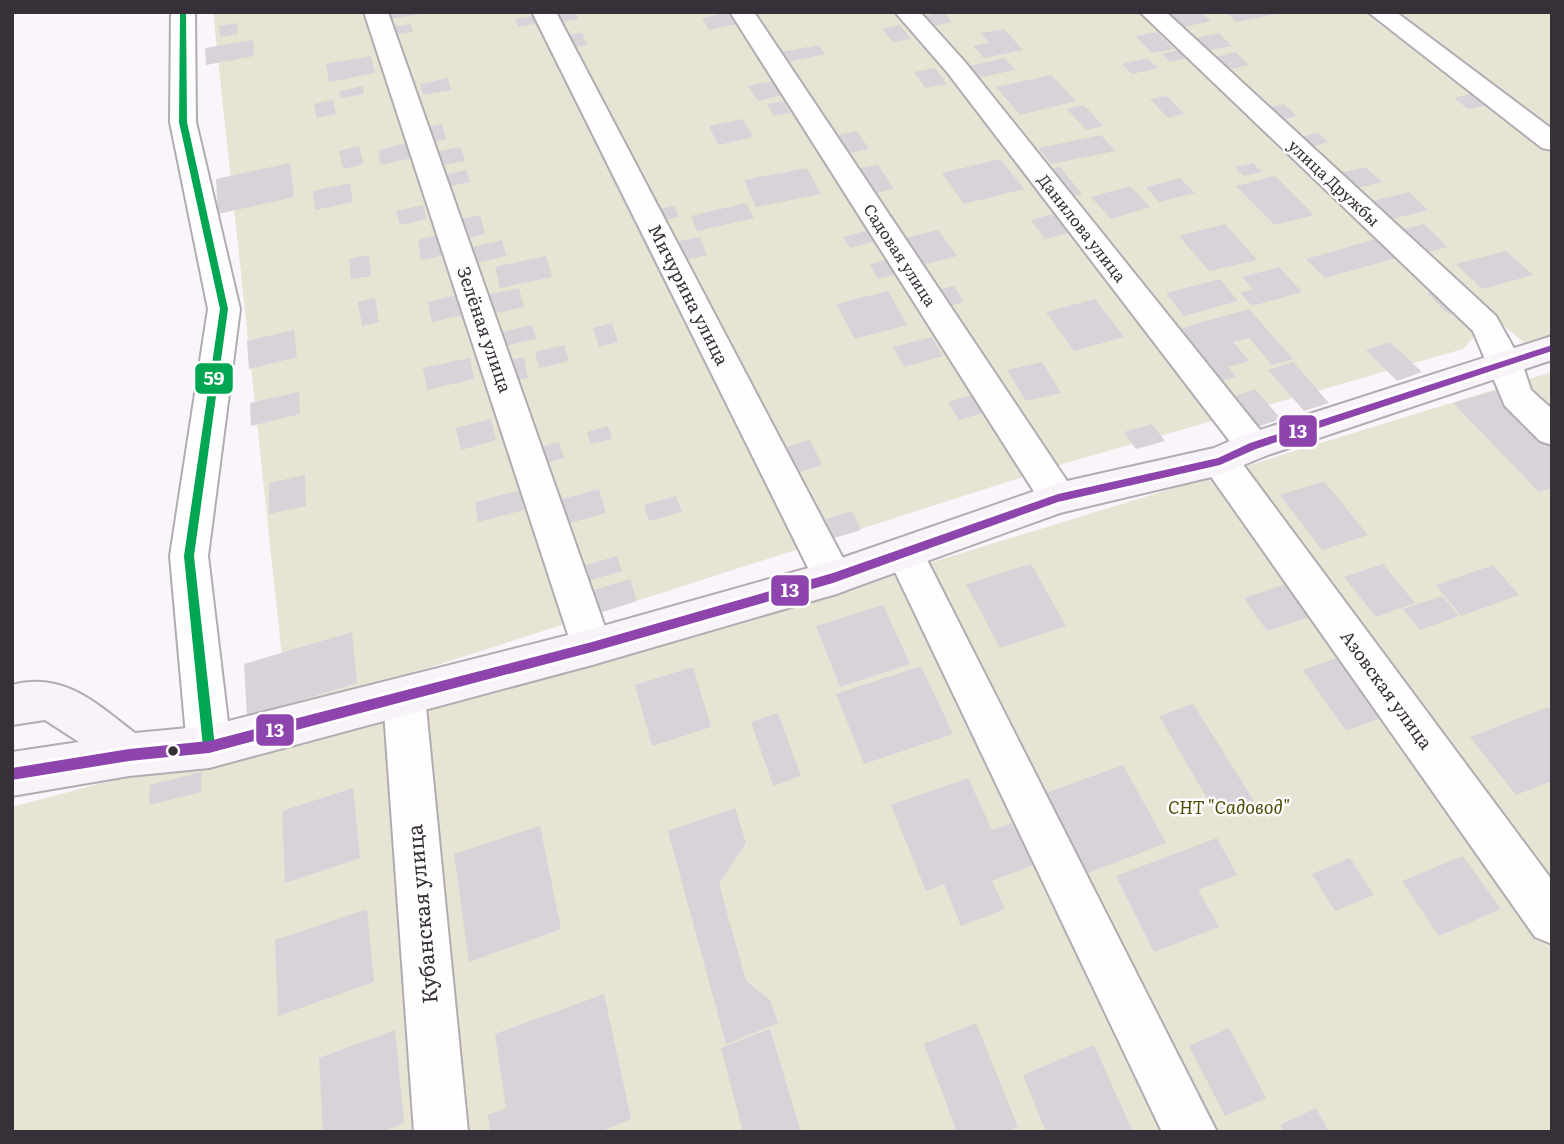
<svg xmlns="http://www.w3.org/2000/svg" width="1564" height="1144" font-family="Literata,serif">
<style>
.green{fill:#e8e4d4}
.building{fill:#d8d2d9}
.lines{fill:none;stroke-linecap:round;stroke-linejoin:round}
.street-casing{stroke:#b1abb2;stroke-width:4}
.secondary-casing{stroke:#b1abb2;stroke-width:4}
.street{fill:#fefefe;fill-rule:evenodd}
.secondary{fill:#f7f3f8;fill-rule:evenodd}
.bus-1-casing{stroke:#fff;stroke-width:6}
.bus-2-casing{stroke:#fff;stroke-width:6}
.bus-1{fill:#00a651;fill-rule:evenodd}
.bus-2{fill:#8e44ad;fill-rule:evenodd}
.bus-dot{fill:#383039;stroke:#fff;stroke-width:2.5}
.labels{text-anchor:middle;stroke-width:5;stroke-linejoin:round;paint-order:stroke}
.far-street-label{font-size:16px;fill:#383039;stroke:#fff}
.street-label{font-size:18px;fill:#383039;stroke:#fff}
.park-label{font-size:18px;font-style:italic;fill:#504b06;stroke:#fff}
.near-street-label{font-size:21px;fill:#383039;stroke:#fff}
.line-badge{stroke:#fff;stroke-width:2.5}
.badge-label{font-size:19px;text-anchor:middle;font-weight:bold;fill:#fff}
</style>
<rect width="100%" height="100%" fill="#faf5fb"/>
<path class="green" d="M213,12h929l339,317 -18,20 -397,114 -778,250z
M1159,12h393v354l-130,-109z
M1552,372v760h-1540v-325l924,-246z"/>
<path class="building" d="M382,12h38v2l-36,6z
M575,12l3,7 -24,4 -4,-10z
M731,12l10,11 -32,7 -7,-12z
M944,12l8,10 -23,5 -8,-10z
M1170,12h30l11,9 -32,7 -16,-14z
M1225,12h55v1l-43,9z
M533,16l2,8 -17,3 -3,-8z
M237,23l1,11 -18,3 -1,-11z
M411,24l2,8 -18,3 -2,-8z
M900,25l11,14 -18,3 -11,-13z
M1004,29l19,21 -39,8 -11,-12 16,-3 -8,-10z
M1157,32l17,17 -22,4 -17,-17z
M582,33l5,12 -18,4 -5,-13z
M1219,33l13,13 -22,4 -13,-12z
M253,40l1,16 -48,9 -1,-17z
M818,45l7,9 -37,8 -6,-10z
M1179,50l8,8 -17,4 -8,-8z
M1235,52l14,13 -19,4 -14,-12z
M371,56l4,17 -46,9 -3,-18z
M1005,58l10,12 -42,9 -9,-12z
M1147,58l11,10 -26,6 -10,-10z
M935,68l12,16 -22,4 -11,-16z
M1051,75l25,26 -56,14 -24,-28z
M448,78l3,12 -28,5 -3,-11z
M773,81l9,14 -24,6 -10,-15z
M363,86l1,8 -23,4 -2,-7z
M1475,93l14,12 -21,4 -14,-11z
M1167,96l17,18 -16,4 -18,-19z
M333,100l3,14 -19,4 -3,-14z
M784,101l6,12 -17,3 -6,-12z
M1284,104l13,12 -17,4 -12,-12z
M1084,105l19,21 -17,4 -19,-21z
M743,119l10,18 -35,8 -9,-19z
M442,124l4,15 -17,4 -4,-15z
M857,131l12,18 -24,5 -11,-18z
M1318,133l10,9 -22,6 -10,-10z
M1101,135l14,16 -64,13 -12,-16z
M407,143l5,15 -31,7 -3,-15z
M359,146l5,18 -21,5 -4,-18z
M461,147l4,14 -27,5 -4,-14z
M1000,159l24,30 -60,15 -22,-31z
M290,163l4,34 -76,17 -2,-35z
M1253,163l9,9 -19,4 -8,-9z
M878,165l16,24 -22,5 -16,-25z
M1060,167l22,27 -18,4 -22,-27z
M1365,167l17,15 -25,6 -16,-15z
M807,168l14,26 -65,13 -12,-27z
M466,170l4,12 -24,5 -3,-12z
M1275,176l39,39 -39,10 -39,-39z
M1180,178l15,15 -36,9 -13,-15z
M350,183l3,19 -38,8 -2,-19z
M1130,186l20,21 -39,12 -20,-22z
M1409,192l19,18 -36,9 -19,-18z
M746,203l8,15 -57,13 -6,-15z
M423,205l4,14 -27,6 -4,-14z
M674,206l5,11 -17,4 -4,-12z
M1053,214l15,19 -23,6 -14,-19z
M480,215l5,19 -25,6 -5,-19z
M1225,224l32,36 -48,11 -30,-35z
M1424,224l24,23 -23,6 -24,-23z
M869,230l7,11 -26,7 -7,-11z
M938,230l19,26 -38,10 -18,-27z
M440,235l4,20 -23,5 -3,-20z
M700,237l7,18 -22,5 -6,-19z
M1383,237l20,19 -78,22 -19,-19z
M502,240l4,16 -34,8 -4,-16z
M1506,251l27,24 -51,14 -26,-25z
M369,255l2,21 -20,3 -2,-20z
M546,256l6,21 -52,11 -5,-21z
M889,259l9,15 -20,5 -8,-15z
M1279,267l23,25 -50,14 -12,-13 13,-4 -11,-12z
M1220,279l18,22 -54,15 -18,-23z
M954,286l10,16 -25,6 -9,-16z
M519,288l5,19 -33,7 -5,-19z
M1440,290l21,20 -13,4 -21,-21z
M888,291l19,34 -52,14 -19,-35z
M457,295l5,20 -30,7 -4,-20z
M375,298l4,24 -17,4 -4,-24z
M1095,299l29,38 -50,14 -28,-39z
M1249,309l44,50 -21,6 -23,-27 -16,4 16,19 -21,6 8,10 -22,6 -43,-52z
M612,323l6,19 -19,5 -6,-19z
M532,325l4,14 -31,7 -3,-14z
M294,330l3,27 -48,12 -2,-28z
M932,337l11,19 -39,11 -11,-20z
M1390,342l32,30 -25,9 -31,-31z
M564,345l5,16 -30,7 -4,-16z
M524,357l4,21 -23,5 -4,-21z
M470,358l4,21 -47,11 -4,-22z
M1042,362l19,31 -35,8 -19,-31z
M1293,362l36,41 -25,8 -36,-41z
M1255,389l26,30 -27,9 -25,-30z
M1501,389l51,50v49l-13,4 -86,-89z
M299,392l1,22 -49,12 -1,-23z
M972,395l11,18 -24,7 -11,-18z
M491,419l5,21 -35,10 -5,-22z
M1152,424l13,17 -29,8 -12,-17z
M608,426l4,13 -21,5 -4,-12z
M810,440l12,25 -25,8 -11,-26z
M559,442l5,16 -27,8 -4,-17z
M305,475l1,31 -37,8v-31z
M1324,481l44,54 -46,15 -42,-55z
M599,489l7,24 -43,12 -7,-24z
M520,490l4,20 -46,12 -3,-20z
M676,496l6,16 -33,9 -5,-16z
M852,511l9,19 -27,8 -8,-19z
M617,556l5,15 -38,11 -4,-15z
M1031,564l35,62 -66,22 -34,-64z
M1383,564l32,39 -39,14 -32,-40z
M1493,565l26,30 -58,21 -25,-31z
M630,579l7,22 -44,14 -6,-23z
M1289,583l24,33 -46,15 -23,-33z
M1442,596l17,20 -39,14 -17,-21z
M883,605l27,59 -70,23 -24,-61z
M352,632l5,51 -110,34 -3,-53z
M1342,656l44,60 -40,15 -43,-61z
M921,666l32,68 -89,30 -28,-70z
M693,667l18,60 -59,19 -17,-61z
M1193,704l61,97 -37,14 -58,-99z
M1548,707l4,5v69l-36,14 -46,-58z
M778,713l23,63 -28,10 -22,-64z
M1123,765l43,78 -83,32 -40,-81z
M202,772l-1,20 -52,13 1,-20z
M968,778l24,52 27,-9 20,42 -47,18 13,28 -44,17 -17,-42 -18,7 -35,-86z
M353,788l7,70 -75,25 -3,-72z
M735,808l11,35 -27,41 27,97 24,19 8,23 -52,21 -58,-213z
M540,826l21,103 -92,33 -15,-108z
M1217,838l20,37 -39,15 21,37 -65,25 -38,-76z
M1463,856l38,53 -62,27 -37,-55z
M1350,858l24,37 -39,16 -23,-37z
M367,909l7,73 -96,34 -3,-76z
M604,994l27,125 -25,10 1,3h-117l-2,-17 18,-7 -11,-74z
M976,1023l42,104 -12,5h-49l-33,-88z
M1229,1028l37,70 -41,18 -36,-70z
M770,1029l31,103h-58l-22,-84z
M395,1030l9,93 -23,9h-58l-4,-74z
M1094,1045l39,87h-87l-23,-57z
M1316,1108l13,24h-45l-4,-7z"/>
<g class="lines">
<defs>
<path id="street" d="M171,12h24l1,110 44,187 -32,247 23,191 -7,15 -15,6 -15,-6 -7,-15 -17,-191 38,-247 -38,-187z
M364,12h24l224,635 -6,13 -14,5 -14,-5 -6,-13z
M532,12h24l291,554 5,12 -5,12 -14,5 -14,-5z
M730,12h24l317,475 5,11 -5,11 -13,4 -13,-4z
M895,12h25l45,50 300,374 6,10 -6,10 -12,4 -12,-4 -294,-384z
M1140,12h26l330,304 26,47 9,27 21,19v36l-12,-4 -35,-35 -32,-75z
M1368,12h28l156,117v21l-10,-2z
M1220,447l13,4 319,429v64l-17,-7 -328,-466 -5,-10 5,-10z
M905,537l13,5 299,590h-55l-276,-579 6,-11z
M404,677l15,6 6,14 43,435h-54l-31,-435 6,-14z"/>
<path id="secondary" d="M1552,336v24l-287,96 -45,19 -160,38 -227,82 -241,70 -383,103 -80,8 -117,20v-44l67,-10 -34,-22 -33,5v-40c52,-14 85,19 123,48l74,-7 383,-97 241,-68 225,-78 156,-35 27,-12z"/>
</defs>
<use href="#street" class="street-casing"/>
<use href="#secondary" class="secondary-casing"/>
<use href="#street" class="street"/>
<use href="#secondary" class="secondary"/>
<defs>
<path id="bus-1" d="M180,12h6l1,110 41,187 -34,247 21,191 -2,4 -4,2 -4,-2 -2,-4 -19,-191 36,-247 -41,-187z"/>
<path id="bus-2" d="M1552,345v6l-296,98 -36,16 -162,37 -225,81 -241,69 -383,101 -80,8 -117,19v-12l117,-19 80,-8 383,-99 241,-69 225,-79 160,-36 32,-15z"/>
</defs>
<use href="#bus-1" class="bus-1-casing"/>
<use href="#bus-2" class="bus-2-casing"/>
<use href="#bus-1" class="bus-1"/>
<use href="#bus-2" class="bus-2"/>
</g>
<circle class="bus-dot" cx="173" cy="751" r="6"/>
<g class="labels">
<g class="far-street-label">
<text transform="translate(1334 183) rotate(43)" y="6">улица Дружбы</text>
<text transform="translate(1082 228) rotate(52)" y="6">Данилова улица</text>
<text transform="translate(900 255) rotate(57)" y="6">Садовая улица</text>
</g>
<g class="street-label">
<text transform="translate(688 295) rotate(63)" y="6">Мичурина улица</text>
<text transform="translate(484 330) rotate(71)" y="6">Зелёная улица</text>
<text transform="translate(1386 690) rotate(54)" y="6">Азовская улица</text>
</g>
<g class="park-label">
<text x="1229" y="814">СНТ "Садовод"</text>
</g>
<g class="near-street-label">
<text transform="translate(423 914) rotate(-95)" y="7">Кубанская улица</text>
</g>
</g>
<g class="line-badge">
<rect x="194" y="362" width="40" height="33" rx="7" fill="#00a651"/>
<rect x="1278" y="414" width="40" height="34" rx="7" fill="#8e44ad"/>
<rect x="770" y="574" width="40" height="33" rx="7" fill="#8e44ad"/>
<rect x="255" y="713" width="40" height="34" rx="7" fill="#8e44ad"/>
</g>
<g class="badge-label">
<text x="214" y="385">59</text>
<text x="1298" y="438">13</text>
<text x="790" y="597">13</text>
<text x="275" y="737">13</text>
</g>
<rect width="1564" height="1144" fill="none" stroke="#383039" stroke-width="28"/>
</svg>
